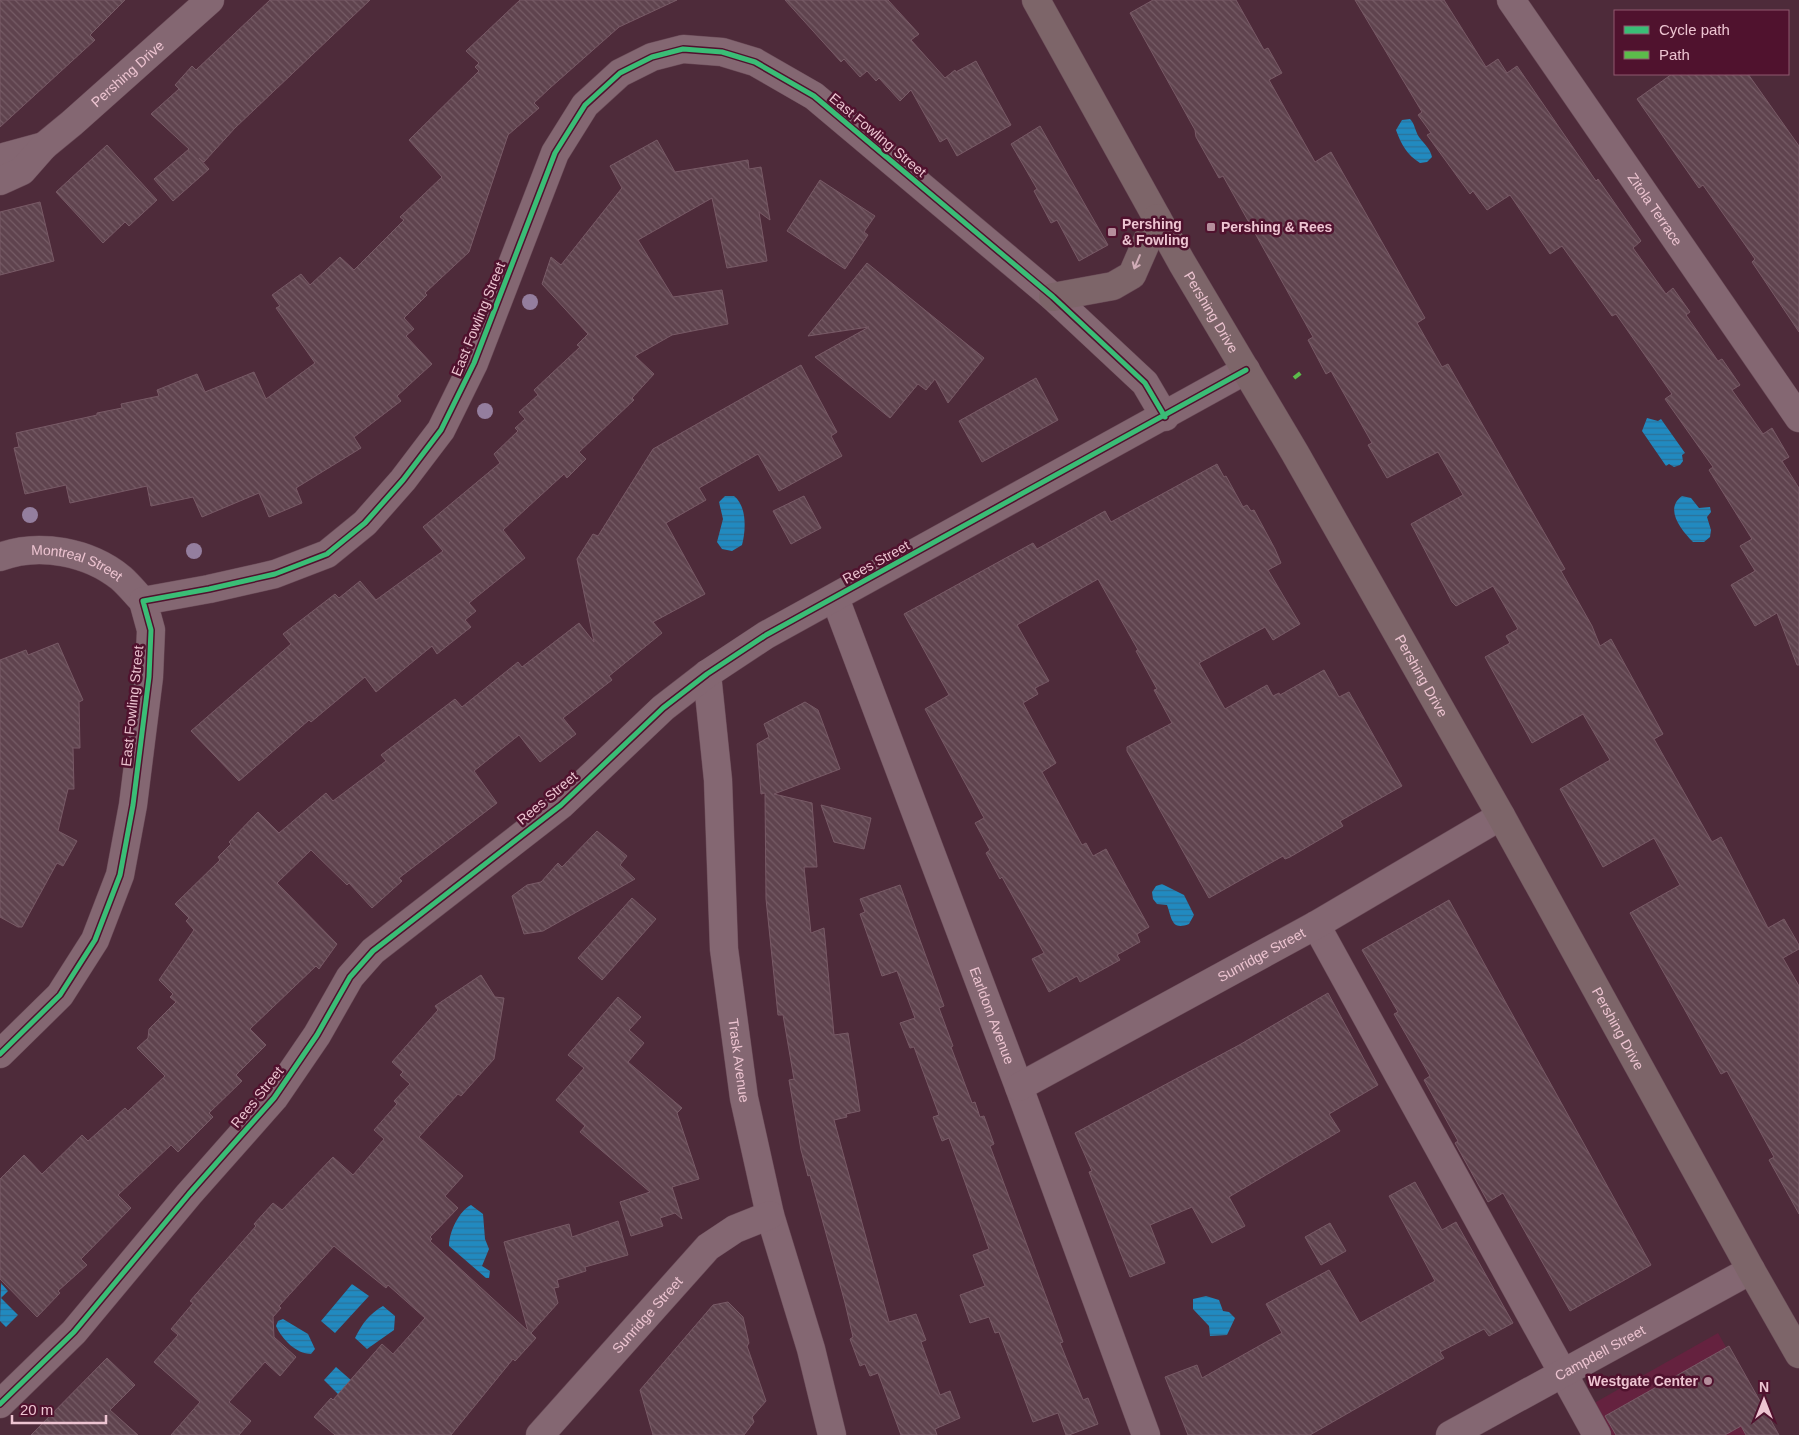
<svg xmlns="http://www.w3.org/2000/svg" width="1799" height="1435" font-family="Arial,sans-serif">
<style>
.built{fill:#65223f}
.water{fill:url(#water-rules)}
.building{fill:url(#building-back-hatch);stroke:#785a66}
.lines{fill:none;stroke-linecap:round;stroke-linejoin:round}
.minor-casing{stroke:#694956;stroke-width:29}
.major-casing{stroke:#694956;stroke-width:29}
.minor{stroke:#846772;stroke-width:28}
.major{stroke:#7d6569;stroke-width:28}
.quiet{stroke:#5cbc4b;stroke-width:4;stroke-dasharray:8 4;stroke-linecap:butt}
.cycleway-casing{stroke:#50122e;stroke-width:8}
.cycleway{stroke:#3abd76;stroke-width:5}
.tree{fill:#947e9e}
.oneway{stroke:#d1acb7}
.poi-dot{fill:#b58e9c;stroke:#50122e;stroke-width:2}
.labels{text-anchor:middle;stroke-width:5;stroke-linejoin:round;paint-order:stroke}
.street-label{font-size:14px;fill:#edc4d1;stroke:#50122e}
.poi-label{font-size:14px;font-weight:bold;fill:#edc4d1;stroke:#50122e;text-anchor:start}
</style>
<defs>
<pattern id="water-rules" width="6" height="5" patternUnits="userSpaceOnUse" patternTransform="scale(1.25)"><rect width="6" height="5" fill="#218ac0"/><path d="M0 2.5h6" fill="none" stroke="#2c7299"/></pattern>
<pattern id="building-back-hatch" width="6" height="6" patternUnits="userSpaceOnUse" patternTransform="scale(1.25)"><rect width="6" height="6" fill="#5f434e"/><path d="M-1 5l2 2M0 0l6 6M5-1l2 2" fill="none" stroke="#765c66"/></pattern>
</defs>
<rect width="100%" height="100%" fill="#4e2b3a"/>
<path class="built" d="M1718,1333l58,102h-170l-17,-29z"/>
<path class="water" d="M1410,119c5,5 5,12 9,18 5,7 11,11 13,20l-5,5 -7,1c-13,-8 -19,-19 -24,-33l6,-10z
M1647,418l11,3 3,-2 24,34 -3,2 1,6 -3,4 -6,2 -5,-3 -3,2 -24,-35z
M725,496h9c13,10 12,34 8,49l-10,6 -10,-2 -5,-7 6,-23 -4,-17z
M1682,496l9,2 8,10 11,-1 1,5 -4,5 4,13 -1,7 -6,5h-11c-12,-12 -29,-33 -11,-46z
M1162,884l22,11 10,20 -5,9c-18,7 -17,-6 -22,-19l-10,-1 -4,-5 -1,-7 4,-6z
M471,1205l12,9 2,25 4,10 -7,17 8,5 -1,7h-3l-37,-32c0,-14 10,-35 22,-41z
M1,1283l7,8 -7,7 17,17 -12,12 -6,-6z
M352,1284l17,12 -34,37 -14,-12z
M1206,1296l13,4 4,11 6,1 6,6 -8,17 -17,1 -1,-10 -16,-17v-10z
M383,1306l12,10 -1,14 -27,19 -12,-11c7,-14 14,-24 28,-32z
M283,1319l25,15 7,15 -4,5c-15,0 -29,-15 -35,-28l2,-5z
M336,1367l32,28 -14,15 -30,-30z"/>
<path class="building" d="M0,0h125l-35,35 5,5 -95,87z
M270,0h100l-135,128 -31,34 -5,-4 10,11 -36,32 -19,-22 35,-30 -38,-35 28,-25 -4,-4 17,-19 4,4z
M520,0h157l-58,27 -69,61 -16,15 5,5 -31,27 -39,117 -44,41 2,2 -23,23 10,11 -8,7 26,28 -35,32 4,5 -47,36 7,11 -65,40 6,15 -33,14 -10,-24 -57,24 -9,-20 -42,9 -4,-20 -77,17 -4,-18 -41,9 -11,-46 5,-1 -3,-14 81,-18v-2l25,-5 -1,-4 38,-8 -2,-6 40,-16 8,18 49,-20 12,27 49,-36 -39,-55 4,-2 -8,-11 29,-21 9,11 30,-28 14,13 50,-50 -4,-3 42,-40 -33,-37 70,-69 -4,-4 4,-4 -13,-12z
M785,0h103l31,34 -8,6 34,38 10,-8 1,2 20,-11 35,64 -54,31 -10,-18 -7,4 -29,-52 -11,11 -21,-23 -3,3 -9,-10 -7,6 -16,-18 -3,3z
M1153,0h83l28,50 4,-2 14,25 -13,7 46,82 16,-10 94,166 -8,5 25,44 6,-3 117,205 -4,2 31,55 8,20 11,-7 52,95 -9,5 58,103 9,-5 47,91 16,-9 15,26v4l-16,9 16,28v228l-30,-54 5,-3 -47,-86 -6,3 -91,-161 50,-28 -26,-47 -51,29 -43,-78 50,-29 -27,-46 -51,29 -47,-86 25,-14 -4,-7 12,-7 -25,-43 -37,20 -4,-4 -41,-78 52,-29 -25,-43 -51,26 -19,-33 4,-2 -41,-72 -5,3 -18,-34 5,-3 -90,-161 -4,2 -23,-41 -1,-7 -65,-117z
M1355,0h89l42,67 12,-8 9,14 10,-7 79,115 2,-2 43,62 -8,7 33,46 7,-6 17,24 -4,3 32,46 4,-2 18,26 -8,5 31,44 9,-6 17,29 -7,4 17,27v177h-2l-20,-52 -22,13 -24,-41 24,-14 -15,-25 12,-7 -43,-69 4,-3 -48,-68 7,-5 -56,-80 -4,2 -50,-70 -12,8 -40,-59 -23,15 -14,-19 -3,3 -43,-59 4,-2 -13,-18 4,-3z
M1672,74h76l51,72v186l-47,-70 3,-3 -52,-74 -4,3 -62,-89z
M1040,126l68,119 -29,16 -22,-41 -6,3 -17,-32 3,-2 -26,-45z
M657,140l18,32 73,-12 1,9 12,-2 9,53 -11,-8 8,49 -40,7 -15,-70 -74,42 35,57 49,-7 6,34 -56,11 -37,21 19,18 -22,24 2,2 -55,52 7,7 -19,19 -3,-4 -61,56 22,28 -56,45 7,8 -11,9 6,7 -34,27 -5,-8 -56,46 -11,-15 -54,45 -2,-2 -70,61 -48,-50 100,-87 -8,-10 52,-40 4,4 21,-17 16,19 67,-49 -20,-24 77,-64 -6,-9 24,-23 -3,-3 10,-9 -6,-7 19,-17 -4,-5 46,-43 -3,-2 11,-11 -46,-50 9,-27 10,8 61,-77 -12,-22z
M107,145l50,55 -28,26 -4,-4 -22,21 -47,-51z
M820,180l55,36 -11,16 4,3 -23,34 -58,-38z
M40,202l14,59 -54,14v-63z
M867,263l117,95 -36,45 -13,-24 -9,11 -8,-6 -28,34 -75,-61 54,-30 -61,9z
M801,365l36,67 -6,4 11,20 -63,35 -21,-37 -59,34 7,12 -40,23 39,71 -52,28 9,11 -53,43 3,4 -49,38 13,16 -36,28 -21,-27 -45,36 23,32 -98,75 3,3 -30,27 -23,-25 -2,2 -36,-35 -34,33 60,61 -18,25 -3,-3 -66,63 16,16 -30,30 6,6 -33,32 4,4 -35,35 -7,-7 -53,50 13,13 -50,51 6,6 -29,26 2,2 -23,24 -37,-38v-100l24,-24 18,19 40,-39 6,6 37,-33 3,3 37,-35 -28,-28 11,-10 1,-9 27,-27 -6,-5 3,-3 -14,-14 35,-50 -8,-9 3,-3 -14,-14 45,-44 -2,-3 13,-13 -2,-2 29,-30 21,21 47,-40 7,8 53,-40 -5,-6 74,-56 7,8 56,-45 4,5 57,-44 15,19 -17,-83 16,-25 5,2 55,-87z
M1036,378l22,42 -76,42 -23,-41z
M1217,464l7,13 2,-1 17,31 4,-2 4,6 3,-1 21,39 6,14 -13,7 32,54 -27,16 -8,-13 -66,36 26,46 42,-24 6,11 6,-3 1,2 44,-25 15,27 10,-5 53,94 -62,35 3,5 -53,31 -5,2 -2,-3 -74,42 -82,-147v-4l45,-24 -18,-33 3,-1 -21,-38 2,-1 -40,-71 -81,46 32,56 -14,7 3,6 -15,9 33,60 -14,9 40,73 4,-2 7,13 13,-7 43,78 -12,7 3,8 -23,13 3,5 -40,22 -3,-6 -28,16 -17,-33 12,-6 -42,-76 -2,2 -14,-26 4,-3 -15,-27 9,-5 -59,-109 24,-14 -45,-81 129,-71 4,6 68,-38 6,11z
M804,496l17,32 -30,16 -18,-33z
M58,643l25,57 -4,2 1,46h-7l1,41h-6l-10,42 19,10 -14,25 -6,-3 -35,64h-4l-18,-10v-257l26,-10 2,5z
M805,702l13,8 22,59 -66,25 38,9 5,64h-13l7,66 13,-5 10,107 14,-2 12,78 -14,3 1,3 -13,3 55,202 27,-8 10,26 -5,2 19,53 10,-4 10,27 -25,11 2,6h-36l-23,-62 -8,3 -5,-12 -5,2 -10,-27 3,-2 -8,-34 -35,-128 -2,1 -7,-26 -12,-70 5,-1 -11,-64h-5l-12,-116 -1,-106 -4,1 -4,-50 12,-7 -5,-13z
M821,805l50,13 -7,31 -30,-7z
M597,831l30,25 -7,9 15,14 -92,52 -19,3 -12,-38 15,-11 14,-3 17,-19 4,4z
M900,885l44,121 -5,2 14,38 -2,1 21,56 3,-1 5,15 4,-1 10,28 -4,2 73,196 -3,1 23,57 5,-2 10,26 -29,11h-3l-8,-22 -25,9 -34,-90 -4,1 -6,-16 -19,6 -10,-28 25,-9 -12,-31 16,-6 -40,-111 -7,3 -9,-24 6,-2 -25,-68 -4,1 -10,-25 15,-5 -18,-47 -15,5 -22,-62 5,-2 -5,-13z
M632,898l24,21 -54,61 -24,-22z
M1449,900l202,365 -81,46 -67,-118 -15,9 -33,-59 3,-2 -34,-61 6,-4 -36,-62 4,-2 -36,-62z
M481,975l14,22 9,1 -10,61 -33,37 -3,-2 -39,43 44,39 -18,20 13,12 -28,29 2,2 -2,2 98,90 -24,-89 65,-18 3,13 46,-16 10,34 -43,12 1,4 -29,9 2,7 -5,1 4,15 -27,30 5,5 -21,23 -2,-2 -62,76h-116l-21,-18 17,-19 2,2 49,-56 11,10 32,-36 -37,-33 -2,3 -52,-42 -55,60 2,2 -8,9 1,20 22,20 -16,19 -15,-14 -36,40 22,19 -12,14h-68l29,-33 -46,-40 24,-27 -7,-6 22,-26 -3,-2 66,-75 -2,-2 19,-21 9,7 51,-53 20,18 31,-36 -10,-9 23,-26 -3,-3 16,-17 -10,-9 3,-3 -11,-10 46,-52 -3,-4z
M1328,993l50,92 -49,29 11,17 -111,66 16,29 -33,17 -20,-36 -42,18 15,38 -35,14 -41,-105 3,-1 -17,-38 166,-89z
M618,997l23,20 -12,13 15,13 -16,19 54,46 -5,5 22,66 -27,8 10,32 -7,-6 -15,5 3,8 -32,10 -11,-34 30,-10 -70,-60 5,-6 -29,-26 28,-32 -16,-13z
M1415,1182l27,48 14,-8 57,101 -24,13 -5,-7 -44,23 4,6 -134,77h-122l-23,-58 32,-12 5,13 80,-45 -16,-29 63,-34 31,53 75,-42 -46,-85z
M1330,1223l16,28 -25,14 -16,-28z
M728,1302l15,15 6,26 -2,3 19,55 -14,16 2,5 -10,13h-91l-13,-45 73,-85z
M1729,1346l50,89h-33l-5,-9 -16,9h-109l-11,-19z
M107,1358l28,27 -25,25 28,25h-107z"/>
<g class="lines">
<defs>
<g id="minor">
<path id="s1" d="M1511,0l288,418"/>
<path d="M0,158l44,-12"/>
<path id="s2" d="M0,181l22,-10 22,-25 28,-23 138,-123"/>
<path id="s3" d="M0,557c39,-15 89,-5 121,21 8,7 15,16 22,23"/>
<path id="s4" d="M835,598l184,489 127,348"/>
<path id="s5" d="M707,674l11,106 6,169 20,149 26,117 41,134 21,86"/>
<path d="M1316,925l281,510"/>
<path d="M0,1054l60,-59 35,-55 25,-65 13,-70 16,-128 2,-47 -8,-29 66,-12 66,-15 52,-20 38,-31 38,-43 38,-50 33,-67 81,-210 30,-48 35,-32 32,-16 31,-8 39,3 33,10 59,34 239,201 92,86 20,34"/>
<path id="s6" d="M1019,1087l297,-162 185,-109"/>
<path d="M0,1404l74,-72 115,-138 85,-96 43,-63 33,-58 23,-26 188,-146 102,-97 44,-34 59,-39 480,-265"/>
<path id="s7" d="M540,1435l168,-188 27,-18 35,-14"/>
<path id="s8" d="M1450,1435l301,-165"/>
</g>
<g id="major">
<path id="s9" d="M1036,0l146,263 113,190 206,363 250,454 48,84"/>
<path d="M1053,297l60,-11 19,-11 25,-57"/>
</g>
</defs>
<use href="#minor" class="minor-casing"/>
<use href="#major" class="major-casing"/>
<use href="#minor" class="minor"/>
<use href="#major" class="major"/>
<path class="quiet" d="M1294,378l9,-7"/>
<defs>
<path id="cycleway" d="M0,1054l60,-59 35,-55 25,-65 13,-70 16,-128 2,-47 -8,-29 66,-12 66,-15 52,-20 38,-31 38,-43 38,-50 33,-67 81,-210 30,-48 35,-32 32,-16 31,-8 39,3 33,10 59,34 239,201 92,86 20,34
M0,1404l74,-72 115,-138 85,-96 43,-63 33,-58 23,-26 188,-146 102,-97 44,-34 59,-39 480,-265"/>
</defs>
<use href="#cycleway" class="cycleway-casing"/>
<use href="#cycleway" class="cycleway"/>
</g>
<g class="tree">
<circle cx="530" cy="302" r="8"/>
<circle cx="485" cy="411" r="8"/>
<circle cx="30" cy="515" r="8"/>
<circle cx="194" cy="551" r="8"/>
</g>
<defs><path id="oneway-shaft" d="M-6 0H5M1.5-3L5.5 0L1.5 3" fill="none" stroke-width="1.6" stroke-linecap="round" stroke-linejoin="round" transform="scale(1.25)"/></defs>
<use class="oneway" href="#oneway-shaft" transform="translate(1137 262) rotate(113)"/>
<g class="poi-dot">
<rect x="1206" y="222" width="10" height="10" rx="2.5"/>
<rect x="1107" y="227" width="10" height="10" rx="2.5"/>
<circle cx="1708" cy="1381" r="5"/>
</g>
<g class="labels">
<g class="street-label">
<text dy="5" stroke="none"><textPath href="#s2" startOffset="168">Pershing Drive</textPath></text>
<text transform="translate(878 135) rotate(40)" y="5">East Fowling Street</text>
<text dy="5" stroke="none"><textPath href="#s1" startOffset="254">Zitola Terrace</textPath></text>
<text dy="5" stroke="none"><textPath href="#s9" startOffset="358">Pershing Drive</textPath></text>
<text transform="translate(478 319) rotate(-68)" y="5">East Fowling Street</text>
<text transform="translate(876 562) rotate(-29)" y="5">Rees Street</text>
<text dy="5" stroke="none"><textPath href="#s3" startOffset="80">Montreal Street</textPath></text>
<text dy="5" stroke="none"><textPath href="#s9" startOffset="778">Pershing Drive</textPath></text>
<text transform="translate(132 706) rotate(-84)" y="5">East Fowling Street</text>
<text transform="translate(547 798) rotate(-40)" y="5">Rees Street</text>
<text dy="5" stroke="none"><textPath href="#s6" startOffset="276">Sunridge Street</textPath></text>
<text dy="5" stroke="none"><textPath href="#s4" startOffset="446">Earldom Avenue</textPath></text>
<text dy="5" stroke="none"><textPath href="#s9" startOffset="1182">Pershing Drive</textPath></text>
<text dy="5" stroke="none"><textPath href="#s5" startOffset="388">Trask Avenue</textPath></text>
<text transform="translate(257 1097) rotate(-51)" y="5">Rees Street</text>
<text dy="5" stroke="none"><textPath href="#s7" startOffset="161">Sunridge Street</textPath></text>
<text dy="5" stroke="none"><textPath href="#s8" startOffset="171">Campdell Street</textPath></text>
</g>
<g class="poi-label">
<text x="1122" y="229">Pershing<tspan x="1122" dy="16">&amp; Fowling</tspan></text>
<text x="1221" y="232">Pershing &amp; Rees</text>
<text x="1698" y="1386" text-anchor="end">Westgate Center</text>
</g>
</g>
<rect x="1614" y="10" width="175" height="65" fill="#50122e" stroke="#8f596f"/>
<rect x="1624" y="26" width="25" height="8" fill="#3abd76" stroke="#8f596f"/>
<text x="1659" y="35" font-size="15" fill="#edc4d1">Cycle path</text>
<rect x="1624" y="51" width="25" height="8" fill="#5cbc4b" stroke="#8f596f"/>
<text x="1659" y="60" font-size="15" fill="#edc4d1">Path</text>
<g transform="translate(1764 1400)" stroke="#50122e" stroke-width="4" paint-order="stroke">
<path d="M0-4L9 19L0 12L-9 19Z" fill="#edc4d1"/>
<text y="-8" font-size="14" font-weight="bold" text-anchor="middle" fill="#edc4d1">N</text>
</g>
<path d="M12 1415v8h94v-8" fill="none" stroke="#edc4d1" stroke-width="2.5"/>
<text x="20" y="1415" font-size="15" fill="#edc4d1" stroke="#50122e" stroke-width="4" paint-order="stroke">20 m</text>
</svg>
